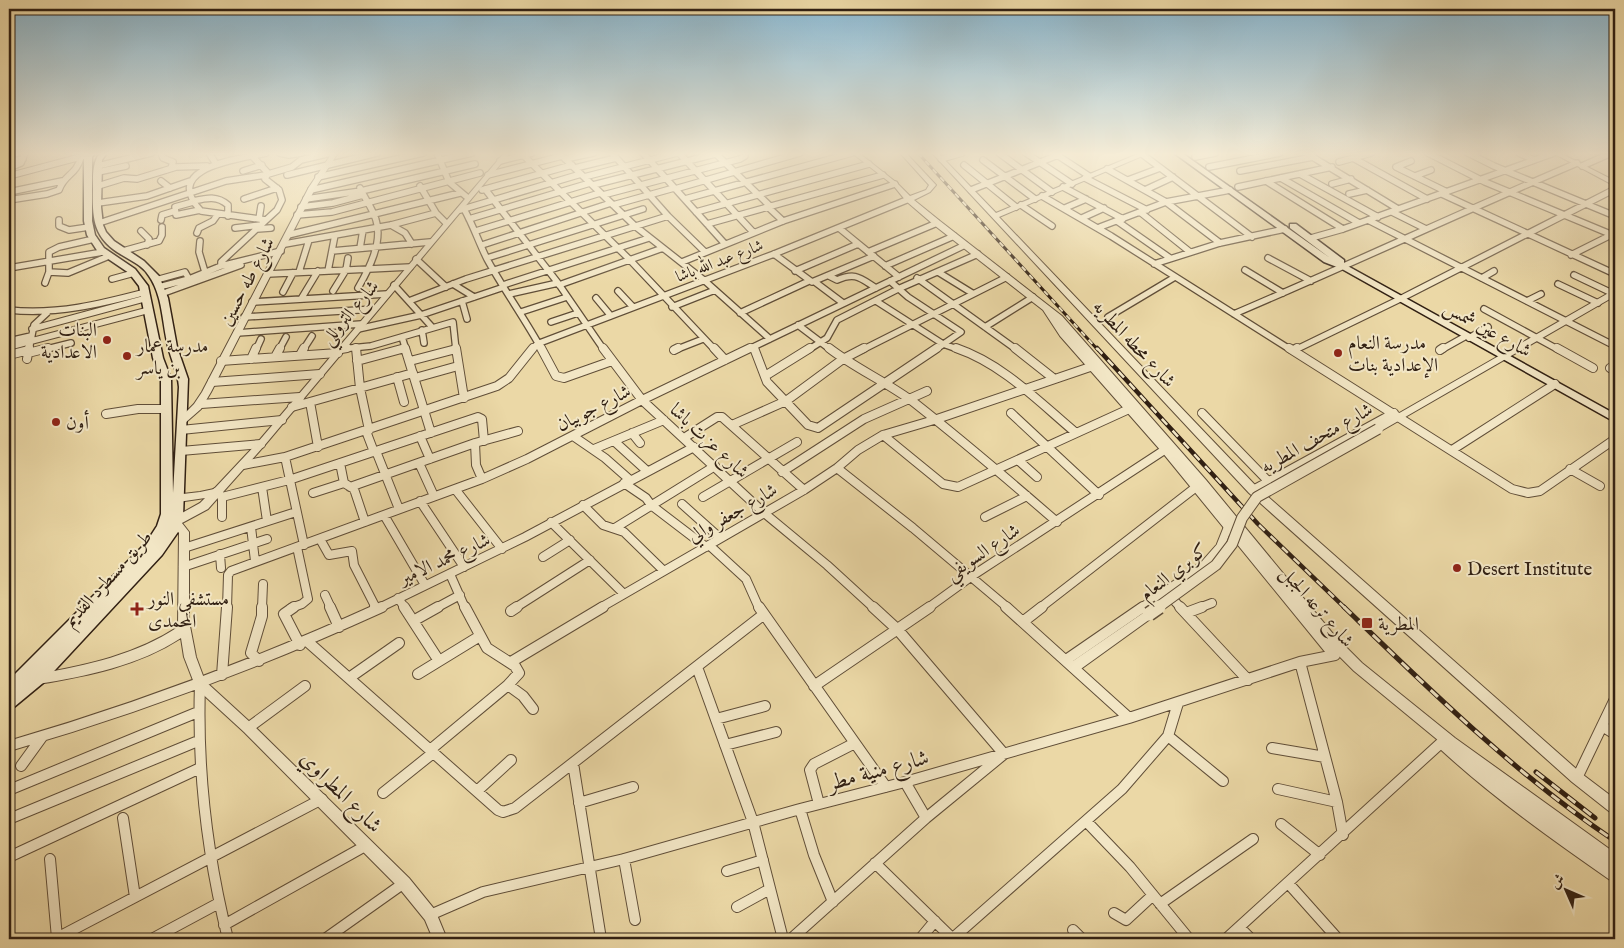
<svg xmlns="http://www.w3.org/2000/svg" width="1624" height="948" font-family="'IM FELL English',Amiri,serif">
<style>
.lines{fill:none;stroke-linecap:round;stroke-linejoin:round}
.minor-far2-casing{stroke:#604e38;stroke-width:8}
.minor-far1-casing{stroke:#604e38;stroke-width:10}
.minor-casing{stroke:#604e38;stroke-width:12}
.tertiary-casing{stroke:#604e38;stroke-width:2}
.secondary-casing{stroke:#312013;stroke-width:3}
.minor-far2{stroke:#f2e6c5;stroke-width:5.5}
.minor-far1{stroke:#f2e6c5;stroke-width:8}
.minor{stroke:#f2e6c5;stroke-width:10}
.tertiary{fill:#f2e6c5;fill-rule:evenodd}
.secondary{fill:#f2e6c5;fill-rule:evenodd}
.rail-far2-casing{stroke:#312013;stroke-width:3}
.rail-far1-casing{stroke:#312013;stroke-width:4.5}
.rail-casing{stroke:#312013;stroke-width:5}
.rail-far2{stroke:#f2e6c5;stroke-width:2;stroke-dasharray:5.5;stroke-linecap:butt}
.rail-far1{stroke:#f2e6c5;stroke-width:2.5;stroke-dasharray:8;stroke-linecap:butt}
.rail{stroke:#f2e6c5;stroke-width:3;stroke-dasharray:10;stroke-linecap:butt}
.tertiary-bridge-far1-casing{stroke:#604e38;stroke-width:12;stroke-linecap:butt}
.tertiary-bridge-casing{stroke:#604e38;stroke-width:16;stroke-linecap:butt}
.tertiary-bridge-far1{stroke:#f2e6c5;stroke-width:10}
.tertiary-bridge{stroke:#f2e6c5;stroke-width:13}
.poi-dot{fill:#8f2418;stroke:#f2e6c5;stroke-width:2}
.labels{text-anchor:middle;stroke-width:4;stroke-linejoin:round;paint-order:stroke}
.far-street-label{font-size:16px;fill:#312013;stroke:#f2e6c5}
.street-label{font-size:19px;fill:#312013;stroke:#f2e6c5}
.poi-label{font-size:19px;fill:#312013;stroke:#f2e6c5;text-anchor:start}
.near-street-label{font-size:22px;fill:#312013;stroke:#f2e6c5}
</style>
<rect width="100%" height="100%" fill="#ebd8a6"/>
<filter id="stains"><feTurbulence type="fractalNoise" baseFrequency=".004" numOctaves="4"/><feColorMatrix values="0 0 0 0 .2 0 0 0 0 .09 0 0 0 0 .02 0 0 0 .5 -.17"/></filter>
<radialGradient id="worn" r=".72"><stop offset=".6" stop-color="#630" stop-opacity="0"/><stop offset="1" stop-color="#630" stop-opacity=".3"/></radialGradient>
<g class="lines">
<defs>
<path id="minor-far2" d="M161,153l2,5 10,4 -2,6
M209,153l7,11
M266,153c-26,6 -106,14 -65,58l65,9
M280,153l9,2 12,-2
M437,153l12,29 19,16
M521,153l109,107 85,90
M559,153l76,73 70,55 65,58
M612,153l56,63 37,36
M643,153l82,91
M679,153l74,79
M715,153l56,54
M999,153l53,39
M1026,153l46,31
M1054,153l35,23
M1306,153l92,56
M1428,153l57,29 130,54
M1468,153l26,13 121,50
M1519,153l15,7
M1142,154l110,83
M1195,157l20,-4
M1353,158l74,41
M565,159l28,-6
M941,159l21,-6
M983,160l52,39
M500,161l32,-8
M1411,161l-15,6 51,25
M9,162l14,-3
M1339,162l32,-9
M964,165l52,42
M98,166l53,-13
M1582,166l25,-11
M1209,167l71,-14
M9,168l12,-5 4,-10
M575,168l41,-10
M1107,169l59,33 54,41
M243,171l19,-6
M1240,171l73,-14
M98,172l28,-6
M1300,174l78,43
M287,175l90,-22
M488,175l74,-19
M9,176l75,-20
M1415,176l16,-6
M318,177l105,-24
M584,177l93,-24
M1085,178l62,32
M1281,178l78,45
M1128,180l32,-12
M161,181l9,7
M1266,181l77,48
M1332,184l19,-5
M593,185l126,-32
M98,186l26,-8 13,1 39,-12 31,-1
M420,186l16,27 10,10
M1063,187l60,32
M1238,187l94,-20
M485,189l73,94 46,67
M675,189l125,-36
M311,190l161,-37
M482,190l90,-25
M971,190l87,-35
M1145,190l28,-13
M9,192l53,-11
M1349,194l18,-4
M1442,194l173,80
M603,195l137,-36 5,-3v-3
M1042,196l69,40 180,114
M244,199l33,-11
M306,199l55,-8 114,-27
M685,199l167,-46
M9,200l38,-6 12,-4c6,-17 17,-14 22,-33
M193,201c13,-3 24,-6 35,4v11
M193,202l-18,5 1,8 24,-5
M98,203l49,-7 43,-15
M613,205l61,-17
M1021,205l31,21
M301,207l32,-4 30,-8
M768,207l15,14
M1065,208l21,-9
M464,209c9,16 15,34 23,50 17,31 38,60 55,91
M460,210l121,-36
M696,212l173,-48
M1140,212l50,40
M1392,212l34,17
M297,215l35,-3 148,-39
M1082,218l22,-10
M259,219l2,-13
M469,219l121,-36
M59,220v6l10,4 20,-3
M161,220l1,-5 13,-4
M1368,220l247,126
M1117,221l53,37
M99,223l127,-42 39,-6 27,-8 9,-7 30,-7
M707,224l176,-49
M391,225l14,8 7,11
M1100,227l66,-25 64,-12
M235,228l26,-3
M839,228l60,49
M257,229l14,-1
M141,231l8,8 -2,6
M476,231l124,-38
M197,233l2,-5 14,-7 5,-7
M288,235l172,-42
M1311,238l32,-9 211,-76
M200,241l-1,11 6,20
M285,244l106,-19 45,-12
M482,245l129,-42
M360,248l3,-18
M123,251l36,-10 3,-6v-8
M332,251l98,-9
M868,252l69,-29
M774,254l38,28 62,-26
M1571,255l42,-21
M487,258l156,-49
M1268,258l43,23
M416,259l30,28
M682,262l101,-41 112,-37
M1154,264l66,-21 65,-14
M221,266v-4l56,-52 5,-10 -3,-10 -14,-11 3,-6 -16,-17
M885,266l69,-30
M9,268l94,-16
M1245,270l38,23
M328,271l7,-36
M795,271l63,-27
M49,272l19,1 41,-17
M299,272l10,-32
M938,272l34,21
M268,274l142,-7
M1574,275l40,19
M829,276l8,4c19,-8 23,-2 39,8
M917,278l100,72
M1482,278l12,-7
M112,279l22,-6
M156,280l29,-8 4,7
M890,281l18,16 53,35 -26,18
M815,282l28,21
M45,283l4,-11v-20l10,-5 35,-8
M453,284l21,13
M1558,284l40,19
M394,285l38,42
M503,285l146,-47
M559,285l104,-37
M159,287l30,-8 32,-13 60,-15
M358,288c11,-19 25,-46 18,-68 -3,-11 -11,-21 -16,-32
M333,291l13,-21 2,-12
M618,291l15,16
M283,292l10,-19
M161,294l80,-29
M509,294l49,-11
M596,298l15,18
M301,299l17,-28
M409,301l57,-22 202,-63
M462,301l5,18
M876,301l67,43 17,6
M1527,301l14,-7
M252,302l135,-8
M672,307l43,-17
M1484,309l75,41
M9,310c48,5 91,-6 137,-18
M521,312l46,-15
M740,313l69,-32
M1234,314c115,-49 228,-102 343,-151
M244,317l130,-8
M1108,317l67,-40
M551,322l27,-9
M798,325l33,25
M985,327l48,-30
M32,329l115,-31
M358,329l63,-14 83,-28
M422,330l2,13
M237,333l124,-9
M402,337l4,13
M1469,338l19,-11
M9,341l22,-5
M9,347l140,-37
M753,347l1,3
M341,349l30,-3 82,-24 3,28
M29,350l5,-25 13,-12
M43,350l28,-7
M256,350l5,-11
M279,350l7,-13
M303,350l9,-14
M400,350l6,-2
M454,350l2,-1
M532,350l5,-6 237,-90 135,-55
M675,350l28,-11
M747,350l218,-105
M808,350l19,-12 10,-18 61,-31 80,-35
M862,350l145,-73
M1295,350l105,-51 215,-110
M1441,350l25,-14"/>
<path id="minor-far1" d="M356,348l4,40 9,42
M405,348l26,85
M456,348l8,50
M541,348l15,28 8,2 48,-17
M603,348l39,52 121,112 64,53 47,43
M714,348l11,12
M754,348l13,34 41,43 10,3 119,-80
M829,348c27,21 60,35 87,56 48,38 95,78 141,118
M956,348c47,16 83,54 120,85
M1015,348l38,30
M1289,348l223,141 16,4 12,-2 75,-52
M1557,348l36,20
M341,349l6,-1
M674,350l4,-2
M1294,350l3,-2
M1440,350l3,-2
M28,353l20,-5
M9,355l20,-5
M300,355l4,-7
M275,357l5,-9
M27,359l2,-11
M251,359l5,-11
M221,361l117,-8
M357,361l48,-13
M410,361l46,-12
M1610,368l5,3
M765,376l45,-28
M397,377l7,25
M415,378l43,-12
M212,382l108,-8
M310,402l8,45
M201,404l99,-7
M292,407l121,-34
M1011,413l88,82
M1202,413l67,69
M106,414l32,-5h29
M732,425l54,-24 57,-42 21,-11
M181,430l101,-10
M366,431l8,21
M632,433l8,10
M883,435l60,49 15,3 171,-78
M420,436l10,23
M573,436l32,22 25,22
M684,438l33,-21h5l82,73
M614,441l33,30
M475,443l1,22 6,14
M594,449l70,-29
M1452,450l103,-66
M181,451l80,-7
M376,451l23,58
M285,457l19,88
M1018,460l19,17
M340,463l4,20 10,6 11,33
M419,463l15,33
M243,465l42,-8 212,-71 12,-8 24,-30
M837,468l76,60 95,80
M1570,469l30,17
M782,472l82,-53 63,-28
M624,483l22,15 5,7 55,42
M262,487l5,34
M350,487l125,-44 43,-12
M455,489l47,60
M1253,490l141,-77
M216,492l6,5 67,-17 189,-63 4,2 2,22
M313,493l31,-10
M222,497v20
M703,497l94,-55
M420,501l44,66
M682,504l38,34
M583,505l20,20 21,7 40,39
M384,515l41,70
M985,517l42,-21
M551,522l73,72
M251,527l4,34
M615,528l100,-62
M320,539l9,16 23,-4 2,14 22,43
M709,545l37,34 13,29
M184,548l112,-36
M220,554l1,14
M543,557l27,-17
M183,567l84,-28
M450,574l15,34
M325,595l6,13
M1169,595l12,13
M398,598l7,10
M227,608l1,-33 3,-4 251,-92 45,-20 115,-59 108,-52
M262,608l1,-24
M291,608l11,-4 6,-5 -11,-52
M379,608l146,-71 169,-90
M436,608l24,-13
M515,608l75,-48
M600,608l204,-118 33,-22 21,-18 25,-15 51,-15 162,-55
M928,608l44,-32 197,-129
M1040,608l160,-124
M1141,608l64,-44 15,-17 8,-20
M1199,608l13,-5"/>
<path id="minor" d="M294,607l-10,7 16,31
M330,607l9,20
M375,607l1,2
M404,607l35,54
M759,607l127,180
M1006,607l123,111
M1180,607l68,73
M511,611l6,-4
M1186,613l16,-6
M413,621l25,-14
M1024,621l18,-14
M308,642l190,168 5,2 12,-4 248,-193
M1066,660l77,-53
M259,661l-8,-8 11,-37v-9
M511,662l92,-55
M1300,662l37,140 6,33
M697,667l56,155 30,117
M418,674l62,-38
M222,675l5,-68
M349,678l50,-35
M200,684c-3,87 7,171 28,255
M508,685l15,11 10,13
M814,686l116,-79
M716,719l49,-13
M1602,726l13,8
M248,728l57,-42
M1168,736l55,45
M725,745l51,-13
M9,746c128,-37 252,-84 373,-139
M1272,748l53,9
M430,750l78,-65 11,-12 -4,-7 -28,-18 -22,-41
M573,763l28,176
M21,766l21,-29
M1577,778l38,-79
M905,782l21,36
M1278,789l59,13
M9,790l189,-78
M477,791l34,-31
M383,793l50,-40
M579,803l54,-16
M819,804l-9,-34 4,-6 41,-21
M800,809l14,46 19,47
M123,818l12,79
M9,819l189,-78
M1086,821l44,46 59,72
M1281,824l39,31
M9,857l189,-88
M50,859l7,79
M624,859l11,61
M875,863l78,76
M727,871l36,-11
M1288,883l50,56
M1160,904l93,-65
M737,907l33,-18
M1114,913l12,7 27,-25
M430,915l53,-23 141,-33 176,-50 105,-27 224,-64 171,-56 35,-7
M224,925l143,-80
M1240,928l11,11
M1073,930l9,9
M953,938l169,-149 46,-53 10,-33
M55,939l267,-140
M152,939l67,-36
M325,939l79,-56
M791,939l135,-121 78,-64 -106,-124 -25,-23
M920,939l15,-18
M1226,939l216,-197"/>
<path id="tertiary" d="M332,153h6l-22,34 -105,205 -10,17 -16,14h-6l-2,-2 17,-17 8,-12 107,-205z
M504,153h6l-246,293 -56,63 -26,14 7,9v89l7,36 9,24 47,43 157,154 26,32 12,29h-14l-8,-19 -26,-32 -155,-156 -48,-44 -12,-31 -3,-19c-43,28 -94,38 -143,46l-4,-1 -2,-4 2,-4 4,-1c50,-9 97,-19 140,-47l1,-94 -9,-11 1,-3 29,-16 5,-5 -27,4 -4,-1 -1,-3 1,-3 26,-3 14,-3 44,-47z
M852,153h7l38,30 13,13 16,-6 3,-5 -29,-32h6l30,32 -6,7 -16,8 26,21 122,95 144,164 128,155 28,28 93,75 160,115v29l-5,-2c-59,-41 -118,-83 -171,-132l-1,-4 1,-3 -85,-70 -15,-15 -5,3 -4,-1 -168,-206 -102,-116 -17,-26 -109,-85 -28,-24 -13,-16z
M932,153h6l58,60 144,-60h8l-1,1 -148,63 258,270 325,287 33,25v14l-5,-1 -38,-30 -323,-289z
M1553,153h7l55,28v5z
M1612,291h3v5l-234,135 -3,1 -5,-3 2,-2z
M1149,609l4,2 2,3 -2,3 -75,54 -4,1 -4,-1 -2,-4 2,-4z"/>
<path id="secondary" d="M87,153h8l-3,4v64l3,14 9,13 31,21 13,17 15,72 8,21 2,114 6,-106c-1,-15 -8,-27 -11,-41 -6,-23 -5,-50 -19,-70 -6,-10 -17,-15 -27,-21 -28,-16 -30,-35 -29,-66 0,-12 -1,-26 7,-36h7l-5,7 -1,47 2,18 3,7 8,9 30,20 15,15 9,22 9,49 11,32 -5,138 -5,15 -16,23 -119,128 -29,24 -5,2v-29l137,-137 11,-17 4,-12v-135l-8,-21 -14,-72 -10,-13 -31,-21 -11,-17 -3,-14v-64z
M1174,153h8l148,105 -40,-30v-4h6l48,36v4l271,150v8l-273,-153 -18,-7z"/>
</defs>
<use href="#minor-far2" class="minor-far2-casing"/>
<use href="#minor-far1" class="minor-far1-casing"/>
<use href="#minor" class="minor-casing"/>
<use href="#tertiary" class="tertiary-casing"/>
<use href="#secondary" class="secondary-casing"/>
<use href="#minor-far2" class="minor-far2"/>
<use href="#minor-far1" class="minor-far1"/>
<use href="#minor" class="minor"/>
<use href="#tertiary" class="tertiary"/>
<use href="#secondary" class="secondary"/>
<defs>
<path id="rail-far2" d="M918,153l180,197"/>
<path id="rail-far1" d="M1097,348l161,176 87,84"/>
<path id="rail" d="M1344,607c86,83 171,167 271,234
M1536,772l59,46"/>
</defs>
<use href="#rail-far2" class="rail-far2-casing"/>
<use href="#rail-far1" class="rail-far1-casing"/>
<use href="#rail" class="rail-casing"/>
<use href="#rail-far2" class="rail-far2"/>
<use href="#rail-far1" class="rail-far1"/>
<use href="#rail" class="rail"/>
<defs>
<path id="tertiary-bridge-far1" d="M1157,608l59,-43 16,-21 10,-26 15,-21 121,-68"/>
<path id="tertiary-bridge" d="M1149,614l10,-7"/>
</defs>
<use href="#tertiary-bridge-far1" class="tertiary-bridge-far1-casing"/>
<use href="#tertiary-bridge" class="tertiary-bridge-casing"/>
<use href="#tertiary-bridge-far1" class="tertiary-bridge-far1"/>
<use href="#tertiary-bridge" class="tertiary-bridge"/>
</g>
<linearGradient id="sky" x2="0" y2="1"><stop stop-color="#88b6cf"/><stop offset="0.54" stop-color="#f6edd7"/><stop offset="1" stop-color="#f6edd7" stop-opacity="0"/></linearGradient>
<rect width="1624" height="285" fill="url(#sky)"/>
<g class="poi-dot">
<circle cx="107" cy="340" r="5"/>
<circle cx="1338" cy="353" r="5"/>
<circle cx="127" cy="356" r="5"/>
<circle cx="56" cy="422" r="5"/>
<circle cx="1457" cy="568" r="5"/>
<path d="M134.5 601.5h5v5h5v5h-5v5h-5v-5h-5v-5h5z"/>
<rect x="1361" y="617" width="12" height="12" rx="2.5"/>
</g>
<g class="labels">
<g class="far-street-label">
<text transform="translate(719 260) rotate(-21)" y="6">شارع عبد الله باشا</text>
</g>
<g class="street-label">
<text transform="translate(246 281) rotate(-62)" y="7">شارع طه حسين</text>
<text transform="translate(349 312) rotate(-50)" y="7">شارع التروللي</text>
<text transform="translate(1488 328) rotate(29)" y="7">شارع عين شمس</text>
<text transform="translate(1135 343) rotate(47)" y="7">شارع محطه المطريه</text>
<text transform="translate(593 407) rotate(-27)" y="7">شارع جوبيان</text>
<text transform="translate(1316 437) rotate(-29)" y="7">شارع متحف المطريه</text>
<text transform="translate(710 440) rotate(43)" y="7">شارع عزت باشا</text>
<text transform="translate(732 512) rotate(-30)" y="7">شارع جعفر والي</text>
<text transform="translate(982 551) rotate(-34)" y="7">شارع السويفي</text>
<text transform="translate(444 558) rotate(-25)" y="7">شارع محمد الامير</text>
<text transform="translate(1173 571) rotate(-38)" y="7">كوبري النعام</text>
<text transform="translate(107 578) rotate(-48)" y="7">طريق مسطرد القديم</text>
<text transform="translate(1318 606) rotate(49)" y="7">شارع ترعه الجبل</text>
</g>
<g class="poi-label">
<text x="97" y="336" text-anchor="end">البنات<tspan x="97" dy="22">الاعدادية</tspan></text>
<text x="1348" y="349">مدرسة النعام<tspan x="1348" dy="22">الإعدادية بنات</tspan></text>
<text x="137" y="352">مدرسة عمار<tspan x="137" dy="22">بن ياسر</tspan></text>
<text x="66" y="429">أون</text>
<text x="1467" y="575">Desert Institute</text>
<text x="148" y="605">مستشفى النور<tspan x="148" dy="22">المحمدى</tspan></text>
<text x="1378" y="630">المطرية</text>
</g>
<g class="near-street-label">
<text transform="translate(878 769) rotate(-15)" y="8">شارع منية مطر</text>
<text transform="translate(342 791) rotate(45)" y="8">شارع المطراوي</text>
</g>
</g>
<rect width="1624" height="948" fill="none" stroke="#ebd8a6" stroke-width="30"/>
<rect x="10" y="10" width="1604" height="928" fill="none" stroke="#312013" stroke-width="2.5"/>
<rect x="15" y="15" width="1594" height="918" fill="none" stroke="#312013"/>
<g transform="translate(1566 890) rotate(315)" stroke="#f2e6c5" stroke-width="4" paint-order="stroke">
<path d="M0-4L9 19L0 12L-9 19Z" fill="#312013"/>
<text y="-8" font-size="14" font-weight="bold" text-anchor="middle" fill="#312013">ش</text>
</g>
<rect width="100%" height="100%" filter="url(#stains)"/>
<rect width="100%" height="100%" fill="url(#worn)"/>
</svg>
